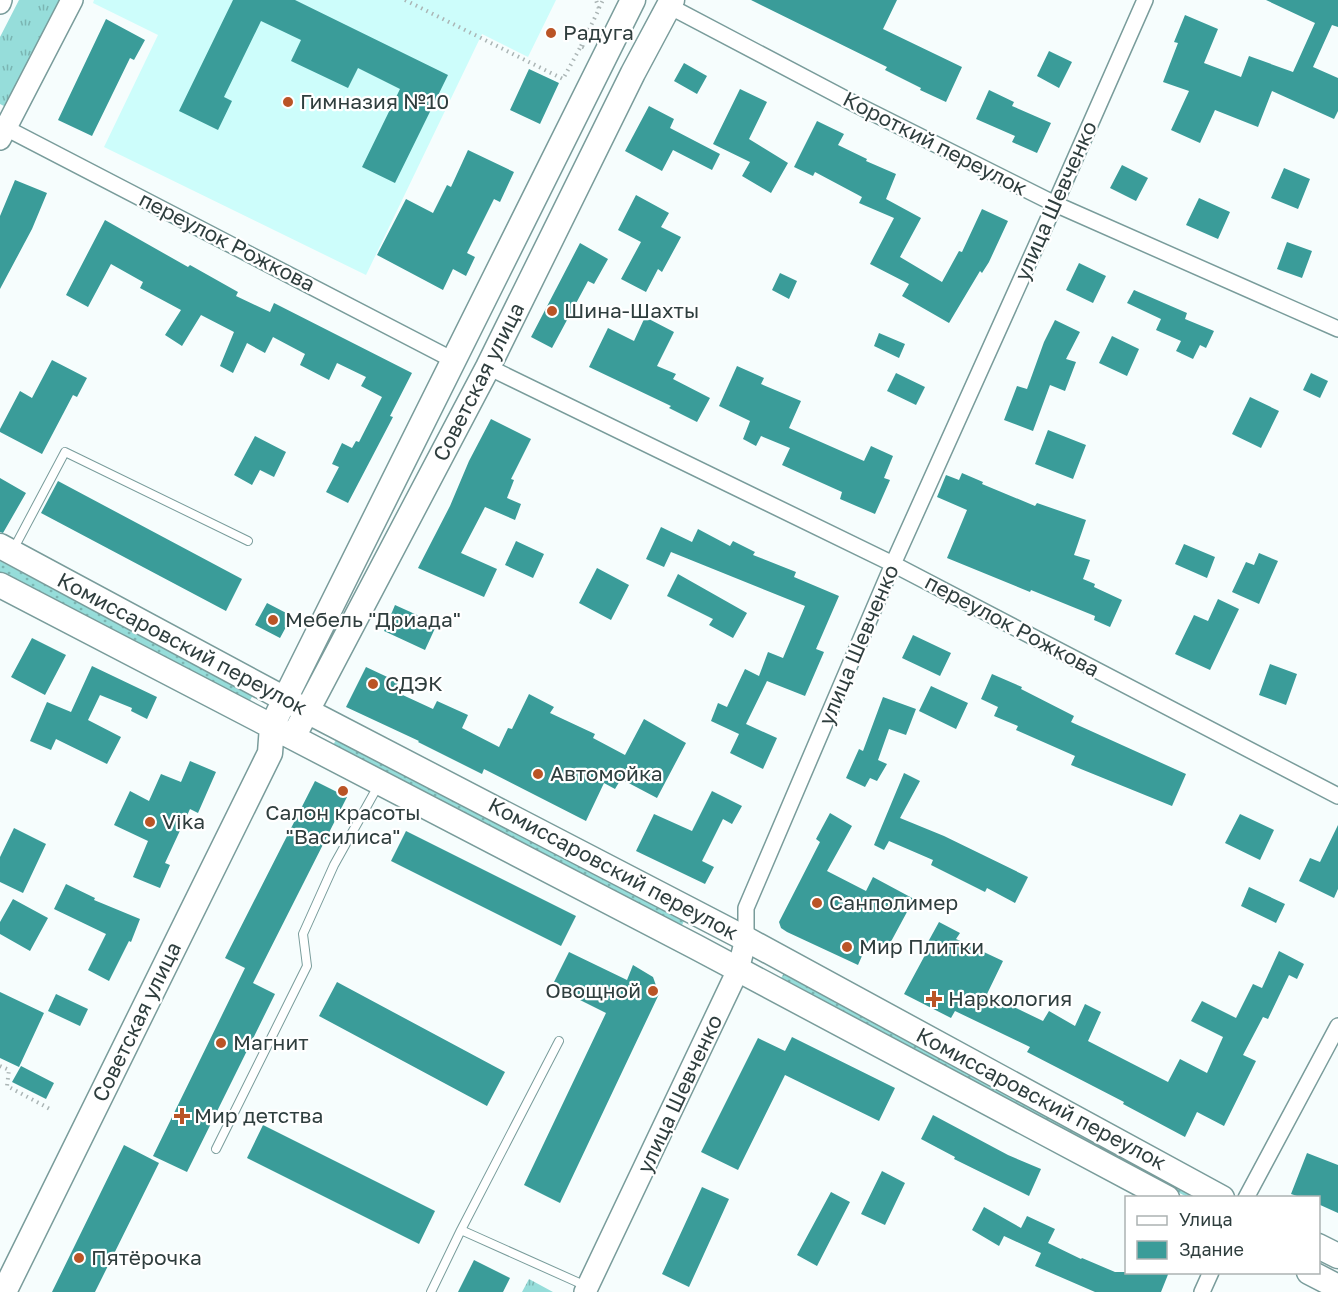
<svg xmlns="http://www.w3.org/2000/svg" width="1338" height="1292" font-family="'Golos Text',sans-serif">
<style>
.built{fill:#cdfdfb}
.grass{fill:url(#grass-dots)}
.park{fill:url(#park-tufts)}
.building{fill:#3a9c99}
.lines{fill:none;stroke-linecap:round;stroke-linejoin:round}
.lane-casing{stroke:#799c9b;stroke-width:10}
.street-casing{stroke:#799c9b;stroke-width:18}
.secondary-casing{stroke:#799c9b;stroke-width:24}
.primary-casing{stroke:#799c9b;stroke-width:27}
.path{stroke:#abb5b5;stroke-width:4;stroke-dasharray:1.5 4.5;stroke-linecap:butt}
.lane{stroke:#fff;stroke-width:8}
.street{stroke:#fff;stroke-width:15}
.secondary{stroke:#fff;stroke-width:21}
.primary{stroke:#fff;stroke-width:24}
.poi-dot{fill:#ba5426;stroke:#fff;stroke-width:2}
.labels{text-anchor:middle;stroke-width:4.5;stroke-linejoin:round;paint-order:stroke}
.poi-label{font-size:21px;fill:#2f3e3e;stroke:#fff;text-anchor:start}
.street-label{font-size:21px;fill:#2f3e3e;stroke:#fff}
</style>
<defs>
<pattern id="grass-dots" width="8" height="8" patternUnits="userSpaceOnUse" patternTransform="scale(1.5)"><rect width="8" height="8" fill="#96ddda"/><path d="M2 2h.1M6 6h.1" fill="none" stroke="#7bb5b2" stroke-width="1.8" stroke-linecap="round"/></pattern>
<pattern id="park-tufts" width="24" height="20" patternUnits="userSpaceOnUse" patternTransform="scale(1.5)"><rect width="24" height="20" fill="#96ddda"/><path d="M3 7l-1-3M5 7V3M7 7l1-3M15 17l-1-3M17 17v-4M19 17l1-3" fill="none" stroke="#7bb5b2"/></pattern>
</defs>
<rect width="100%" height="100%" fill="#f6fdfd"/>
<path class="built" d="M94,0h462l-28,57 -46,-23 -116,241 -262,-128 54,-112 -65,-32z"/>
<path class="grass" d="M0,561l253,134 -5,9 -248,-131z
M337,738l348,181 -5,10 -348,-182z
M784,973l418,225 -15,-1 -407,-217z"/>
<path class="park" d="M19,0h46l-55,109 -10,-5v-67z
M529,1279l24,13h-31z"/>
<path class="building" d="M233,0h62l153,75 -53,108 -33,-16 38,-78 -42,-21 -10,20 -57,-27 10,-21 -40,-19 -37,76 8,4 -14,29 -39,-19z
M751,0h146l-14,29 79,38 -16,35 -26,-12 1,-2 -36,-18 2,-3z
M1266,0h72v27l-6,-2 -19,42 25,11v33l-4,8 -62,-28 -14,36 -43,-17 -15,33 -29,-13 18,-39 -26,-9 15,-39 -4,-1 11,-27 33,14 -14,34 37,14 8,-21 44,16 22,-49z
M106,19l39,21 -11,20 -4,-2 -38,78 -34,-16z
M1049,51l23,11 -13,26 -22,-12z
M684,63l23,13 -10,18 -23,-13z
M529,69l30,14 -19,41 -30,-14z
M740,89l27,13 -18,37 39,24 -17,30 -29,-17 8,-14 -37,-18z
M989,90l25,12 -2,4 39,17 -14,30 -25,-11 3,-6 -39,-17z
M649,106l25,13 -4,9 50,26 -8,16 -39,-20 -11,21 -37,-20z
M817,121l27,13 -6,11 29,14 -1,2 30,13 -10,25 35,19 -21,39 42,25 17,-31 3,1 20,-43 26,12 -19,41 -7,11 -2,-2 -31,52 -47,-27 7,-12 -39,-20 24,-46 -35,-15 3,-6 -47,-25 -2,4 -19,-9z
M468,150l46,22 -14,30 -6,-3 -27,54 8,4 -9,19 -13,-7 -10,21 -66,-35 29,-56 27,14 14,-28 4,2z
M1122,165l26,13 -12,23 -26,-13z
M1284,168l26,11 -12,30 -27,-11z
M15,180l32,13 -15,36 -32,60v-73z
M636,195l33,18 -8,14 20,10 -19,35 -4,-3 -12,23 -25,-13 20,-37 -23,-12z
M1199,198l31,14 -12,27 -32,-14z
M105,220l83,47 2,-2 48,27 -2,4 34,16 4,-9 138,70 -22,43 3,1 -45,86 -22,-11 13,-25 -7,-3 10,-21 10,5 4,-7 3,1 23,-45 -21,-11 5,-9 -29,-14 -8,17 -29,-15 5,-11 -32,-17 -8,16 -18,-10 -14,30 -13,-7 14,-34 -33,-17 -19,31 -17,-11 16,-25 -41,-22 3,-6 -32,-18 -23,43 -22,-12z
M1287,242l25,9 -10,27 -25,-9z
M580,243l28,16 -14,25 -6,-3 -36,67 -21,-11z
M1079,263l27,13 -13,27 -27,-13z
M780,273l17,8 -8,18 -17,-9z
M1134,290l53,23 -2,6 29,12 -8,17 -6,-3 -7,14 -17,-8 5,-10 -25,-11 5,-11 -34,-16z
M645,317l29,15 -17,34 19,8 -3,5 37,19 -13,24 -28,-14 2,-2 -82,-39 19,-39 26,13z
M1055,320l25,12 -14,27 10,3 -11,29 -15,-6 -17,46 -29,-11 13,-34 10,3 17,-47z
M879,333l26,11 -6,14 -25,-12z
M1112,336l27,13 -12,27 -28,-13z
M52,360l35,18 -10,19 -4,-2 -31,59 -42,-22v-3l20,-38 12,7z
M737,366l27,12 -3,6 40,17 -12,27 75,33 7,-15 22,10 -9,22 6,2 -15,34 -35,-15 2,-7 -60,-27 8,-17 -29,-12 -5,10 -13,-7 7,-18 -31,-15z
M896,373l29,14 -9,18 -29,-14z
M1311,373l17,8 -8,17 -17,-8z
M1250,397l29,14 -18,37 -29,-14z
M491,419l40,20 -20,40 3,1 -7,18 14,6 -6,16 -30,-13 -24,46 36,16 -13,28 -66,-29 32,-62 19,-45z
M1048,430l38,15 -13,34 -38,-15z
M255,436l31,16 -12,25 -14,-7 -8,15 -18,-10z
M962,473l21,9 -1,2 53,22 2,-3 49,17 -12,35 16,5 -7,19 12,5 -1,3 28,13 -12,27 -16,-7 1,-4 -64,-26 -1,2 -83,-34 20,-48 -30,-13 9,-22 13,5z
M0,478l26,15 -23,40 -3,-1z
M58,481l184,98 -16,32 -185,-98z
M661,527l31,15 6,-13 32,17 3,-5 22,11 -2,3 43,17 -2,5 45,19 -23,53 8,3 -19,44 -38,-15 -21,43 31,14 -14,31 -33,-16 9,-19 -28,-13 7,-18 9,4 18,-38 14,7 9,-24 15,6 22,-52 -134,-54 -7,15 -18,-8z
M516,541l28,13 -11,24 -28,-13z
M1184,544l31,13 -8,21 -32,-14z
M1259,553l19,8 -19,43 -27,-12 14,-30 8,3z
M597,568l32,17 -18,35 -32,-17z
M678,574l69,39 -14,25 -24,-13 4,-6 -46,-23z
M1218,599l21,10 -29,61 -35,-16 19,-39 14,6z
M267,603l25,13 -12,22 -25,-13z
M395,605l42,19 -12,26 -41,-19z
M913,635l38,18 -11,23 -38,-18z
M32,638l34,17 -21,40 -34,-18z
M1270,664l27,10 -11,31 -27,-10z
M92,666l65,31 -10,22 -16,-8 1,-3 -32,-13 -12,25 33,17 -14,27 -51,-25 -5,11 -21,-9 17,-39 24,10z
M366,667l32,15 -4,9 39,18 4,-8 31,14 -6,13 37,19 9,-19 4,1 17,-35 25,13 -4,6 45,21 -2,4 32,17 19,-36 42,24 -29,55 -36,-19 -6,10 -11,-6 -18,38 -102,-52 -2,5 -64,-32 1,-1 -73,-34z
M992,674l30,13 -1,2 53,27 -3,6 115,52 -14,32 -101,-41 4,-9 -59,-26 2,-4 -24,-10 4,-9 -17,-8z
M931,686l37,17 -12,26 -37,-18z
M883,697l33,12 -10,26 -17,-6 -11,31 9,4 -10,17 -7,-3 -5,9 -19,-9 13,-29 4,2z
M190,761l26,11 -18,41 -8,-4 -25,54 5,2 -10,23 -27,-11 15,-36 -34,-16 16,-34 19,10 12,-27 20,8z
M904,773l16,8 -20,37 44,18 84,41 -13,26 -28,-15 -2,4 -54,-27 2,-5 -44,-19 -5,9 -10,-5z
M315,781l32,16 -94,186 22,11 -88,178 -34,-16 92,-188 -20,-10z
M712,791l30,15 -10,18 -9,-5 -21,42 12,6 -9,17 -69,-33 18,-37 38,17z
M830,813l22,13 -25,45 39,20 7,-14 41,22 -27,50 -18,-9 -11,25 -71,-33 -6,-4 -2,-6 41,-80 -4,-3z
M1240,814l34,16 -14,30 -35,-17z
M1338,825v64l-4,9 -35,-17 11,-23 10,4z
M14,828l32,16 -23,49 -23,-11v-25z
M406,831l170,85 -15,30 -170,-85z
M66,884l29,14 -1,2 46,19 -9,23 -2,-1 -20,40 -21,-11 18,-36 -52,-25z
M1249,887l36,17 -9,19 -35,-17z
M13,899l35,19 -18,33 -30,-17v-12z
M939,922l21,11 -4,6 47,22 -16,33 56,27 6,-10 26,15 10,-22 16,8 -13,29 80,41 12,-23 27,14 16,-36 -32,-16 11,-20 34,17 17,-34 9,4 17,-37 25,13 -7,15 -8,-4 -21,44 -5,-2 -20,38 13,6 -32,65 -27,-14 -12,25 -62,-33 1,-2 -97,-50 3,-5 -75,-36 -4,7 -47,-24 27,-50 -3,-2z
M569,952l58,28 6,-15 20,12 6,17 -99,209 -36,-18 82,-172 -54,-27z
M337,982l168,90 -18,34 -168,-90z
M0,992l44,21 -25,54 -19,-9z
M56,994l32,15 -8,17 -32,-15z
M792,1037l103,51 -16,33 -94,-46 -47,95 -37,-18 57,-114 27,13z
M21,1066l33,17 -8,16 -34,-17z
M933,1115l75,40 33,14 -12,27 -75,-37 1,-2 -34,-18z
M263,1125l172,86 -16,33 -172,-86z
M124,1145l35,18 -64,129h-43z
M1307,1153l31,12v48l-20,-9v-7h-18l-9,-3z
M882,1171l23,12 -20,42 -24,-11z
M702,1187l27,12 -40,88 -27,-13z
M831,1192l19,10 -33,64 -20,-11z
M984,1207l37,21 6,-12 28,13 -7,14 33,16 1,-1 33,14h54l-8,20h-66l-60,-26 6,-13 -37,-17 -5,10 -27,-16z
M474,1260l36,18 -7,14h-45z"/>
<g class="lines">
<defs>
<path id="lane" d="M13,550l52,-98 183,89
M216,1149l91,-183 -4,-32 31,-69 44,-79
M461,1230l98,-189
M431,1292l30,-62 125,56"/>
<path id="street" d="M669,6l186,98 200,100 283,125
M0,125l453,235
M488,367l405,197 445,232
M746,939v-31l147,-344 162,-360 90,-204
M1246,1198l92,-172
M1202,1292l9,-20"/>
<path id="secondary" d="M0,3l1,-3
M0,139l72,-139
M585,1292l153,-322 8,-31"/>
<path id="primary" d="M0,546l307,165 439,228 476,259
M0,585l696,362 471,251
M299,726l189,-359 145,-294 39,-73
M1318,1246l20,10
M1309,1272l29,15
M4,1292l266,-539 2,-27 13,-27 348,-699"/>
</defs>
<use href="#lane" class="lane-casing"/>
<use href="#street" class="street-casing"/>
<use href="#secondary" class="secondary-casing"/>
<use href="#primary" class="primary-casing"/>
<path class="path" d="M405,0l158,79 18,-33 6,3
M599,8l4,-8
M581,46l18,-37 -3,-9
M0,1066l9,4 -2,16 43,23"/>
<use href="#lane" class="lane"/>
<use href="#street" class="street"/>
<use href="#secondary" class="secondary"/>
<use href="#primary" class="primary"/>
</g>
<g class="poi-dot">
<circle cx="551" cy="33" r="6"/>
<circle cx="288" cy="102" r="6"/>
<circle cx="552" cy="311" r="6"/>
<circle cx="273" cy="620" r="6"/>
<circle cx="373" cy="684" r="6"/>
<circle cx="538" cy="774" r="6"/>
<circle cx="343" cy="791" r="6"/>
<circle cx="150" cy="822" r="6"/>
<circle cx="817" cy="903" r="6"/>
<circle cx="847" cy="947" r="6"/>
<circle cx="653" cy="991" r="6"/>
<path d="M931 990h6v6h6v6h-6v6h-6v-6h-6v-6h6z"/>
<circle cx="221" cy="1043" r="6"/>
<path d="M179 1107h6v6h6v6h-6v6h-6v-6h-6v-6h6z"/>
<circle cx="79" cy="1258" r="6"/>
</g>
<g class="labels">
<g class="poi-label">
<text x="563" y="40">Радуга</text>
<text x="300" y="109">Гимназия №10</text>
<text x="564" y="318">Шина-Шахты</text>
<text x="285" y="627">Мебель "Дриада"</text>
<text x="385" y="691">СДЭК</text>
<text x="550" y="781">Автомойка</text>
<text x="343" y="820" text-anchor="middle">Салон красоты<tspan x="343" dy="24">"Василиса"</tspan></text>
<text x="162" y="829">Vika</text>
<text x="829" y="910">Санполимер</text>
<text x="859" y="954">Мир Плитки</text>
<text x="641" y="998" text-anchor="end">Овощной</text>
<text x="948" y="1006">Наркология</text>
<text x="233" y="1050">Магнит</text>
<text x="194" y="1123">Мир детства</text>
<text x="91" y="1265">Пятёрочка</text>
</g>
<g class="street-label">
<text transform="translate(935 144) rotate(27)" y="7">Короткий переулок</text>
<text transform="translate(1056 201) rotate(-66)" y="7">улица Шевченко</text>
<text transform="translate(227 242) rotate(27)" y="7">переулок Рожкова</text>
<text transform="translate(479 382) rotate(-63)" y="7">Советская улица</text>
<text transform="translate(1012 626) rotate(28)" y="7">переулок Рожкова</text>
<text transform="translate(182 644) rotate(28)" y="7">Комиссаровский переулок</text>
<text transform="translate(859 645) rotate(-67)" y="7">улица Шевченко</text>
<text transform="translate(613 869) rotate(28)" y="7">Комиссаровский переулок</text>
<text transform="translate(137 1022) rotate(-64)" y="7">Советская улица</text>
<text transform="translate(680 1094) rotate(-65)" y="7">улица Шевченко</text>
<text transform="translate(1041 1099) rotate(28)" y="7">Комиссаровский переулок</text>
</g>
</g>
<rect x="1125" y="1196" width="195" height="78" fill="#ffffff" stroke="#acb2b2" stroke-width="1.5"/>
<rect x="1137" y="1216" width="30" height="9" fill="#ffffff" stroke="#acb2b2" stroke-width="1.5"/>
<text x="1179" y="1226" font-size="18" fill="#2f3e3e">Улица</text>
<rect x="1137" y="1241" width="30" height="18" fill="#3a9c99" stroke="#acb2b2" stroke-width="1.5"/>
<text x="1179" y="1256" font-size="18" fill="#2f3e3e">Здание</text>
</svg>
